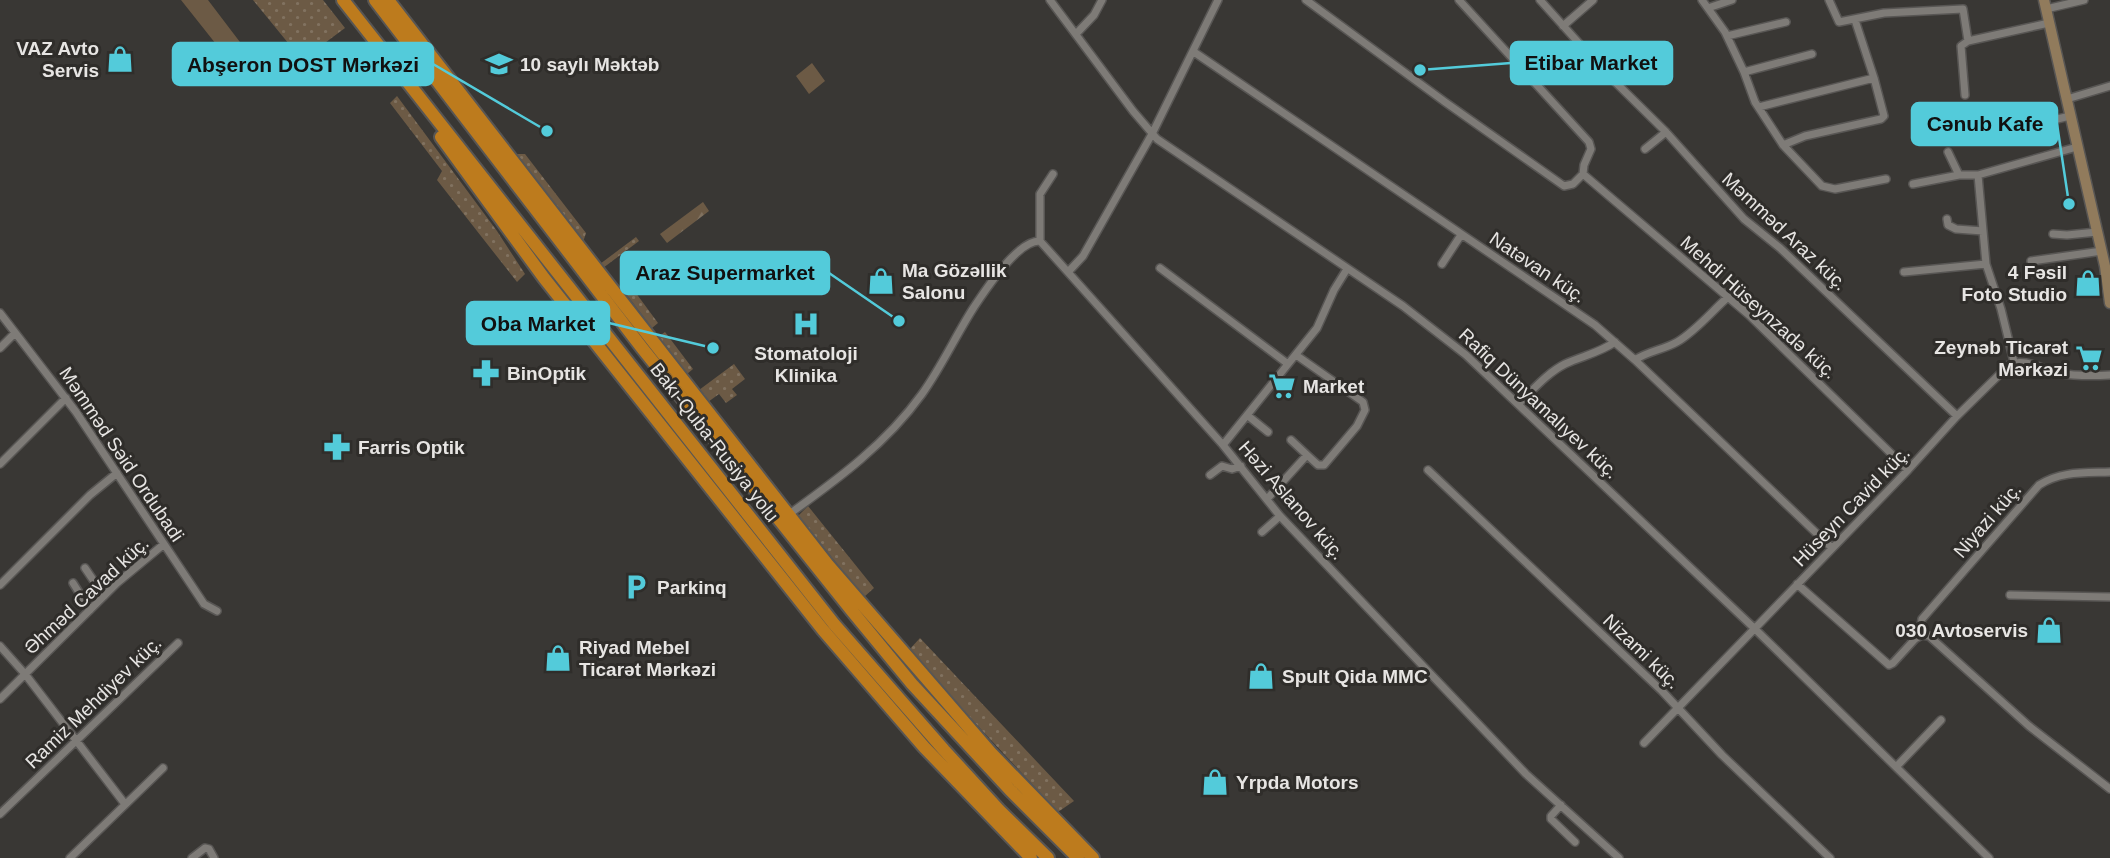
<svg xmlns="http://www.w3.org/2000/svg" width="2110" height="858" font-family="Arial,sans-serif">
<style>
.grass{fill:url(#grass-dots)}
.forest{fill:url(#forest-firs)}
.green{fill:#6c5a45}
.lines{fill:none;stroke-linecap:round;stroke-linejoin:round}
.street-casing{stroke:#585654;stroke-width:10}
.secondary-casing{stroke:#585654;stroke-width:13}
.highway-casing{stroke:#585654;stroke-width:16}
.street{stroke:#7e7b77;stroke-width:7}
.secondary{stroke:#917b5c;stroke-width:10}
.highway{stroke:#bd7b1d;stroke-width:12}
.labels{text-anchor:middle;stroke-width:6;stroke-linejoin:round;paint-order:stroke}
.poi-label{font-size:19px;font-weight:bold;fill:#e7e5e3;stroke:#2f2d2a;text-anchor:start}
.street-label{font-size:19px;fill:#e7e5e3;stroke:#2f2d2a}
.leader{fill:none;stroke:#53cbda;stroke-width:2.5}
.callout-dot{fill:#53cbda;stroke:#2f2d2a;stroke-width:2.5}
.callout{fill:#53cbda;stroke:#53cbda;stroke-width:2.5}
.callout-label{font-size:21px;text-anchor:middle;font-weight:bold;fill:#111}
</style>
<defs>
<pattern id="grass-dots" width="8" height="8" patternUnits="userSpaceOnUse" patternTransform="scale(1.75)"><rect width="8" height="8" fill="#6c5a45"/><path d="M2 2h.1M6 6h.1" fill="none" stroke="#817260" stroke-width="1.8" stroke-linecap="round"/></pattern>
<pattern id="forest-firs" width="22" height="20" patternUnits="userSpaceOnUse" patternTransform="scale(1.75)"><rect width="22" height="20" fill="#6c5a45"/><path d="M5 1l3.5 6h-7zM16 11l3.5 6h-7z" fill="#817260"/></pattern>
</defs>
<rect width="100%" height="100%" fill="#393734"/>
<path class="grass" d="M253,0h70l22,28 -43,32z
M397,96l100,135 28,43 -8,8 -80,-102 5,-9 -52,-68z
M515,154h10l61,79 -3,9z
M636,237l3,4 -36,27 -3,-4z
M630,285l28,38 -6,5 -29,-38z
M665,332l28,37 -6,5 -29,-37z
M734,364l11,15 -13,10 5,6 -11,8 -7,-9 -11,8 -9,-12z
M808,506l66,82 -10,9 -66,-81z
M920,638l154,163 -16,11 -150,-161z"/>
<path class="forest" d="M703,202l6,9 -42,32 -7,-9z"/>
<path class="green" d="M181,0h27l38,50 -15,13z
M812,63l13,18 -16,13 -13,-18z"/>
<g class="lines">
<defs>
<path id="street" d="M1050,0l83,111 24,28 246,167 63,49 288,273 235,230
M1306,0l139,102 119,84 9,-2 10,-10 166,141 159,155
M1459,0l130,142 2,7 -7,16 -1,9
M1540,0l64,71 62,61 78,87 36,29 177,168
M1702,0l23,32 19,40 11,30 28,43 39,41 13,3 51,-10
M1829,0l10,22 45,-9 79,-4 5,32 81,-18
M1708,8l24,-8
M2046,9l38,-9
M1563,26l30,-26
M1076,34l18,-19 8,-15
M1727,36l59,-14
M1194,52l401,273 40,35 197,188
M1744,72l68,-18
M1965,95l-4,-49 7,-5
M2067,99l43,-13
M1759,107l115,-29
M2007,131l63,-15
M1783,145l22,-9 76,-17 3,-3 -10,-38 -19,-58
M1645,149l21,-17
M1948,152l11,23
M1913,184l46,-9h19
M1947,219l1,6 8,4 27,2
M2053,234l14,1 30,-3
M1040,241v-47l13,-20
M2031,261l71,-10
M1442,264l19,-29
M1160,268l128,96
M1069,271l14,-15 69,-122 66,-134
M1904,272l82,-8
M0,313l76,99 128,192 13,7
M0,348l15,-15
M1635,360c13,-9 28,-10 42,-18 19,-11 35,-31 51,-45
M2014,362l-13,-53 -15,-45 -8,-89 99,-28
M1519,403c14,-13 28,-30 46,-39 17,-8 34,-11 50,-22
M1247,415l21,17
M1291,440l16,15
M1223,445l94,-117 17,-38 13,-21
M0,464l66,-66
M1428,470l234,221 60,64 108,103
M1210,475l12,-9 10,3 9,-3
M1267,499l40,-44 11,10h6l33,-39 8,-16 -2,-8 -67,-47
M788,515c50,-36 98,-71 134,-121 20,-28 34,-59 52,-87 12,-18 44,-67 66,-66l183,204 57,71 246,258 93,84
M1262,532l18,-16
M85,568l19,28
M73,583l17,27
M1797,584l92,81 4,-2 22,-24 7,-4 7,1 100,90 81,63
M0,585l90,-90 27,-22
M2010,595l100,2
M1922,635l-1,-9 1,-7 117,-134c22,-14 45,-12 71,-13
M0,646l25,28 100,130
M0,699l117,-116 47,-39
M1644,743l264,-273 49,-54 52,-51c15,-8 34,5 49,8 17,3 35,3 52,2
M1896,767l45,-47
M1561,805l-10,11v3l24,23
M0,814l178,-171
M70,858l93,-90
M192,858l13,-10 4,1 5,9"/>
<path id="secondary" d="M2044,0l61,266 5,37"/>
<path id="highway" d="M343,0l491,624 110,126 55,60 49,48
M375,0l267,348 210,263 60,73 98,106 68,68
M388,0l224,289 216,276 163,188 102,105
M441,137l103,141 279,352 101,117 107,111"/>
</defs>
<use href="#street" class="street-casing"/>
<use href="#secondary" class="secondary-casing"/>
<use href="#highway" class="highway-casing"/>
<use href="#street" class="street"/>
<use href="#secondary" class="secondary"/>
<use href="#highway" class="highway"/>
</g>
<defs>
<symbol id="shop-bare" viewBox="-9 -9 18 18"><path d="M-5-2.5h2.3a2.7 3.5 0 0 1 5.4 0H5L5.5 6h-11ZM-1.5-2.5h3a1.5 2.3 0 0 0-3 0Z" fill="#53cbda" stroke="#2f2d2a" stroke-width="2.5" paint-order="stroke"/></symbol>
<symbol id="school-bare" viewBox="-9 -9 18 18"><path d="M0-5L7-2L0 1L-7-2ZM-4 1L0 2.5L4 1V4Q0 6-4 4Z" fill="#53cbda" stroke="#2f2d2a" stroke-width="2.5" paint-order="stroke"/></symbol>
<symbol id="hospital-bare" viewBox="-9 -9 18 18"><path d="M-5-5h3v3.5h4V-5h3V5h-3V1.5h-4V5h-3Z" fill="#53cbda" stroke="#2f2d2a" stroke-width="2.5" paint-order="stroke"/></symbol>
<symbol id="supermarket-bare" viewBox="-9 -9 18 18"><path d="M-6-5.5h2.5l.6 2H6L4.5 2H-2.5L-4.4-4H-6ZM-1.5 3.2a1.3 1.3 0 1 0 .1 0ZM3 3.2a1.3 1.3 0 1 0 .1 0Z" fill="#53cbda" stroke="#2f2d2a" stroke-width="2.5" paint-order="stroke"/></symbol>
<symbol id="pharmacy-bare" viewBox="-9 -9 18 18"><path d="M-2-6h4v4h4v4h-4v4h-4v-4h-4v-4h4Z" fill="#53cbda" stroke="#2f2d2a" stroke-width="2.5" paint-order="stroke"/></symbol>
<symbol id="parking-bare" viewBox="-9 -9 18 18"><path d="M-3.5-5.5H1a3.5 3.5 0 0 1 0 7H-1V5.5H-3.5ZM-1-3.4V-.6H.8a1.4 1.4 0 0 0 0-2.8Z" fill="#53cbda" stroke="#2f2d2a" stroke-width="2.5" paint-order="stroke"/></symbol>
</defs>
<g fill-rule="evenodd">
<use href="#shop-bare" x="101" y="40" width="38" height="38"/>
<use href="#school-bare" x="480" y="45" width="38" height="38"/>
<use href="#shop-bare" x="862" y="262" width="38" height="38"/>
<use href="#shop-bare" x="2069" y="264" width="38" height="38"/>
<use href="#hospital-bare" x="787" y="305" width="38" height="38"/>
<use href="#supermarket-bare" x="2070" y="339" width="38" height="38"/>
<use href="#pharmacy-bare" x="467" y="354" width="38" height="38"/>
<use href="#supermarket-bare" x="1263" y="367" width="38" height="38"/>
<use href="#pharmacy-bare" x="318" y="428" width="38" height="38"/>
<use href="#parking-bare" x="617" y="568" width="38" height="38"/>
<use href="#shop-bare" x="2030" y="611" width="38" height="38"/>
<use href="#shop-bare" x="539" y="639" width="38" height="38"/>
<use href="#shop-bare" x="1242" y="657" width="38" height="38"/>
<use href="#shop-bare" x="1196" y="763" width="38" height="38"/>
</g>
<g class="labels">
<g class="poi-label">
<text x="99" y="55" text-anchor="end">VAZ Avto<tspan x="99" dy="22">Servis</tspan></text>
<text x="520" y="71">10 saylı Məktəb</text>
<text x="902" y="277">Ma Gözəllik<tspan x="902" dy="22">Salonu</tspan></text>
<text x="2067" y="279" text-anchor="end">4 Fəsil<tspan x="2067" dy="22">Foto Studio</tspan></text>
<text x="2068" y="354" text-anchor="end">Zeynəb Ticarət<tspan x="2068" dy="22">Mərkəzi</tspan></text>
<text x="806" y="360" text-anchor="middle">Stomatoloji<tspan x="806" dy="22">Klinika</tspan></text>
<text x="507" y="380">BinOptik</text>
<text x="1303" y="393">Market</text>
<text x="358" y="454">Farris Optik</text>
<text x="657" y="594">Parkinq</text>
<text x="2028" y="637" text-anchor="end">030 Avtoservis</text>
<text x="579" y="654">Riyad Mebel<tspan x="579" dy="22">Ticarət Mərkəzi</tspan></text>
<text x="1282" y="683">Spult Qida MMC</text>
<text x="1236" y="789">Yrpda Motors</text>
</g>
<g class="street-label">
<text transform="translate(1785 231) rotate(43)" y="7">Məmməd Araz küç.</text>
<text transform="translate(1538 267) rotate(34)" y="7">Natəvan küç.</text>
<text transform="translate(1759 307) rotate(42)" y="7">Mehdi Hüseynzadə küç.</text>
<text transform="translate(1539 403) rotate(43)" y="7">Rafiq Dünyamalıyev küç.</text>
<text transform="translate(715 442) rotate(52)" y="7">Bakı-Quba-Rusiya yolu</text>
<text transform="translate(122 454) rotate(56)" y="7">Məmməd Səid Ordubadi</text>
<text transform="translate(1292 500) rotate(49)" y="7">Həzi Aslanov küç.</text>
<text transform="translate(1851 506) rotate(-46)" y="7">Hüseyn Cavid küç.</text>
<text transform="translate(1987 520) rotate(-49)" y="7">Niyazi küç.</text>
<text transform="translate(86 595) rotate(-43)" y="7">Əhməd Cavad küç.</text>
<text transform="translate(1642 651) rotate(44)" y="7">Nizami küç.</text>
<text transform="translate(93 702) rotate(-44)" y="7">Ramiz Mehdiyev küç.</text>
</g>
</g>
<path class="leader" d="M1420 70L1511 63M547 131L433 64M2069 204L2057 124M899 321L829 273M713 348L609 323"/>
<g class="callout-dot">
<circle cx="1420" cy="70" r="7"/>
<circle cx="547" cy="131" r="7"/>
<circle cx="2069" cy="204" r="7"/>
<circle cx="899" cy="321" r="7"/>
<circle cx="713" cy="348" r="7"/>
</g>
<g class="callout">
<rect x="1511" y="42" width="161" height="42" rx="7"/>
<rect x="173" y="43" width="260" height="42" rx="7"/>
<rect x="1912" y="103" width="145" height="42" rx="7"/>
<rect x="621" y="252" width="208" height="42" rx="7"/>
<rect x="467" y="302" width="142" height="42" rx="7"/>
</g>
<g class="callout-label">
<text x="1591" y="70">Etibar Market</text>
<text x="303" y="72">Abşeron DOST Mərkəzi</text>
<text x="1985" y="131">Cənub Kafe</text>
<text x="725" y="280">Araz Supermarket</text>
<text x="538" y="331">Oba Market</text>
</g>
</svg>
